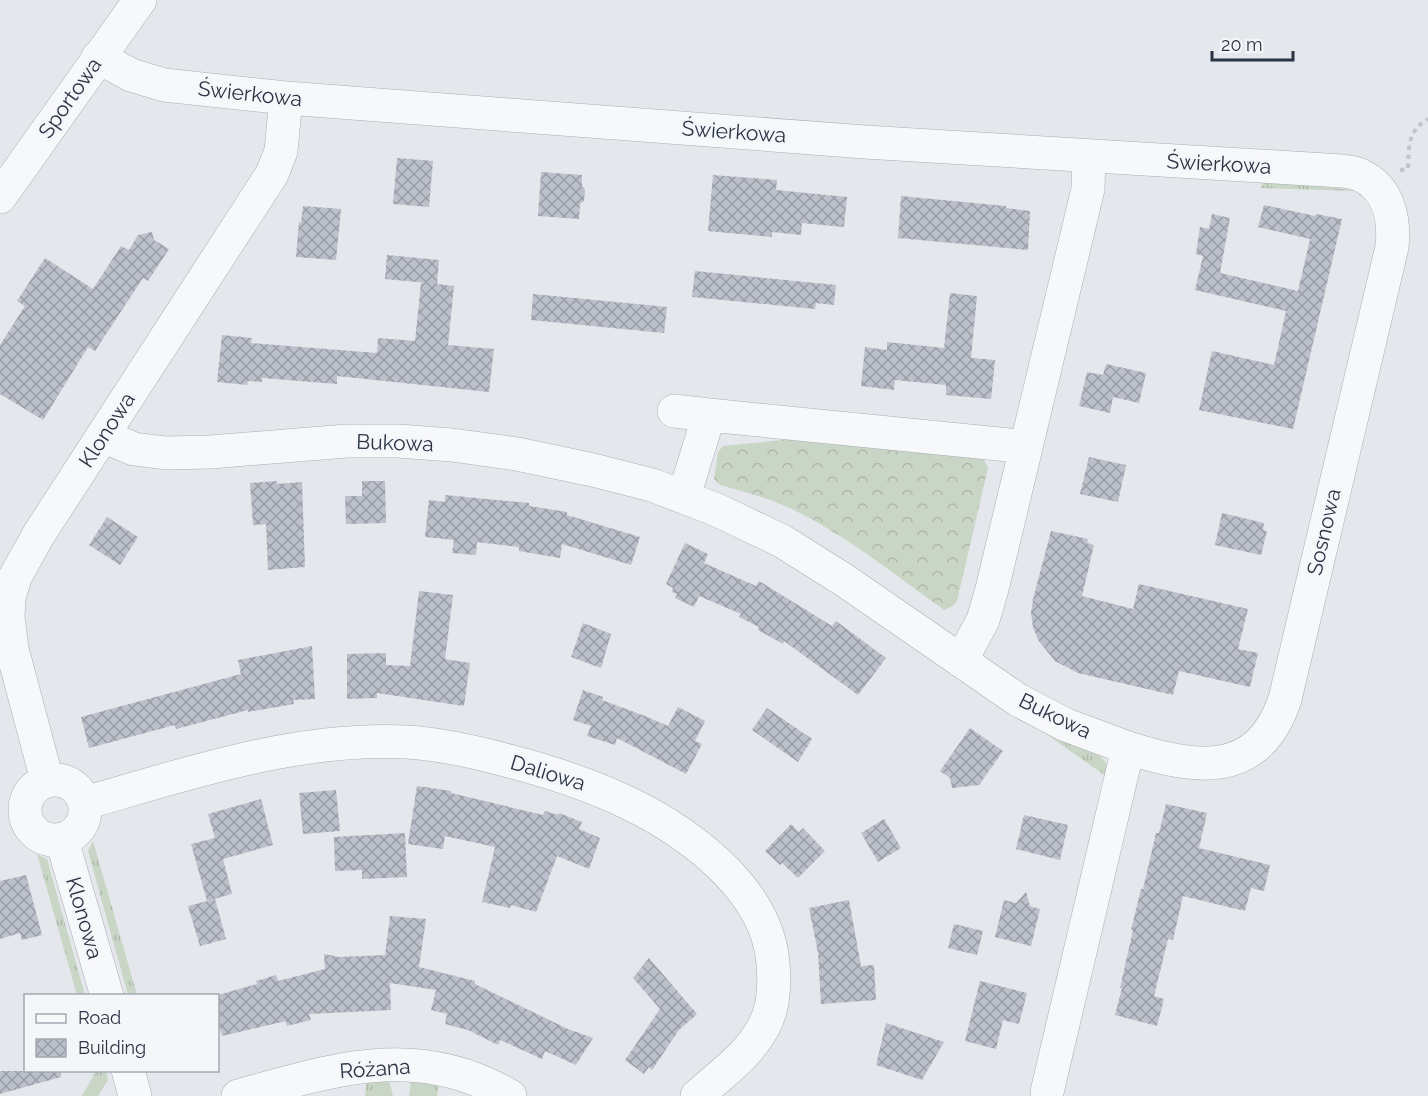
<svg xmlns="http://www.w3.org/2000/svg" width="1428" height="1096" font-family="Raleway,sans-serif">
<style>
.grass{fill:url(#grass-tufts)}
.forest{fill:url(#forest-crowns)}
.building{fill:url(#building-cross-hatch)}
.lines{fill:none;stroke-linecap:round;stroke-linejoin:round}
.minor-casing{stroke:#a9aeb7;stroke-width:34}
.path{stroke:#c2c5cb;stroke-width:4;stroke-dasharray:4.5 4.5;stroke-linecap:butt}
.minor{stroke:#f7f8fa;stroke-width:33}
.labels{text-anchor:middle;stroke-width:5;stroke-linejoin:round;paint-order:stroke}
.street-label{font-size:21px;fill:#2b3445;stroke:#f4f6f9}
</style>
<defs>
<pattern id="grass-tufts" width="24" height="20" patternUnits="userSpaceOnUse" patternTransform="scale(1.5)"><rect width="24" height="20" fill="#c9d6c5"/><path d="M3 7l-1-3M5 7V3M7 7l1-3M15 17l-1-3M17 17v-4M19 17l1-3" fill="none" stroke="#adb8ab"/></pattern>
<pattern id="forest-crowns" width="20" height="18" patternUnits="userSpaceOnUse" patternTransform="scale(1.5)"><rect width="20" height="18" fill="#c9d6c5"/><path d="M2 6a3 3 0 1 1 6 0M12 15a3 3 0 1 1 6 0" fill="none" stroke="#adb8ab"/></pattern>
<pattern id="building-cross-hatch" width="8" height="8" patternUnits="userSpaceOnUse" patternTransform="scale(1.5)"><rect width="8" height="8" fill="#bbc0ca"/><path d="M0 0l8 8M0 8l8-8" fill="none" stroke="#989da6"/></pattern>
</defs>
<rect width="100%" height="100%" fill="#e4e7ec"/>
<path class="grass" d="M1264,181l90,9v1l-94,-3z
M1039,729c16,7 51,17 62,28 7,6 8,13 9,22z
M93,841l44,154h-9l-40,-144z
M37,854l10,5 38,136h-8z
M96,1071h10l2,9 -10,16h-16z
M389,1080l4,16h-28l1,-13z
M411,1082l28,2 -2,12h-28z"/>
<path class="forest" d="M783,440h37l162,16 6,12 -31,133 -4,5 -9,4 -4,-3c-50,-36 -110,-84 -167,-106 -18,-7 -36,-11 -53,-16l-6,-6 4,-27 5,-6z"/>
<path class="building" d="M397,158l36,3 -4,46 -36,-3z
M541,172l41,3v11l3,4 -1,11 -4,3 -1,15 -41,-3z
M713,175l64,5 -1,10 71,7 -3,30 -42,-4 -1,12 -29,-3v5l-64,-6z
M901,196l105,10v2l24,3 -2,39 -130,-12z
M1264,205l51,11 1,-2 26,5 -49,210 -94,-19 13,-59 62,14 12,-54 -91,-21 8,-34 -7,-2 4,-27 9,2 3,-15 18,4 -10,55 78,18 12,-52 -52,-12z
M303,206l38,3 -5,51 -40,-3 3,-35 2,1z
M152,232l2,8 15,9 -21,32 -5,-3 -48,73 -7,-4 -45,73 -43,-26v-49l25,-39 -8,-5 28,-43 48,31 28,-43 8,4 9,-15z
M387,255l52,5 -2,24 17,2 -6,59 46,4 -5,43 -152,-16v8l-75,-6v4l-14,-1 -1,4 -30,-3 5,-47 30,3 -1,5 126,10 1,-15 37,3 6,-58h6l-42,-4z
M695,271l141,14 -2,20 -18,-2 -1,6 -123,-12z
M950,293l27,3 -6,62 24,2 -4,39 -45,-4v-10l-51,-5 -1,10 -33,-4 4,-39 22,3v-8l57,6z
M533,294l134,13 -3,26 -133,-13z
M1106,364l40,9 -7,30 -26,-6 -3,16 -31,-7 8,-34 16,3z
M1089,457l37,8 -8,37 -38,-8z
M277,481v3l25,-2 3,85 -37,3 -2,-46 -13,1 -3,-42z
M362,481h23l1,42 -40,1 -1,-28h17z
M445,495l84,8v3l38,6v3l73,22 -9,28 -69,-21 -2,14 -41,-7v-4l-42,-5 -1,13 -24,-2 2,-13 -29,-3 4,-37 16,2z
M1222,513l42,10 -1,7 4,1 -6,24 -46,-10z
M107,517l31,20 -18,28 -31,-20z
M1051,531l37,8 -1,4 7,2 -12,51 51,13 6,-25 109,25 -10,40 20,4 -8,34 -71,-16 -6,24 -95,-22 -23,-12 -17,-21 -5,-13 -2,-14 2,-14z
M685,543l23,11 -4,9 52,23 3,-5 73,45 4,-5 50,37 -28,37 -74,-54 -1,3 -25,-14 1,-3 -20,-10 2,-3 -42,-18 -5,11 -19,-9 2,-4 -5,-2 1,-4 -7,-4z
M419,591l34,4 -8,64 25,4 -6,43 -87,-13v5l-30,1v-45l39,-1v12l24,1z
M583,623l28,11 -10,34 -30,-11z
M312,646l3,53 -22,1 1,4 -46,8v-2l-72,19 -1,-4 -86,23 -8,-31 160,-43 -3,-14z
M583,690l20,7 -1,3 43,16 23,10 10,-19 27,14 -10,20 7,3 -16,30 -69,-36 -2,7 -28,-9 4,-10 -18,-6z
M767,708l45,31 -14,23 -46,-32z
M970,728l33,23 -24,34 -27,3 -2,-10 -10,-7z
M417,786l34,5v2l92,22 2,-4 13,4 1,-2 23,9 -3,7 21,9 -11,31 -32,-13 -21,56 -25,-7 -1,3 -28,-6 13,-55 -50,-11 -2,13 -35,-5z
M336,790l4,41 -37,3 -4,-41z
M261,799l12,46 -50,14 9,35 -25,7 -16,-57 24,-6 -7,-24z
M1166,804l41,9 -8,35 71,17 -6,26 -13,-3 -6,23 -62,-15 -10,44 -5,-1 -14,57 10,3 -7,27 -42,-11 7,-27h-2l13,-58h-2l10,-41h2l13,-56h3z
M1024,815l44,10 -8,35 -44,-11z
M884,819l17,29 -23,14 -17,-29z
M791,824l8,8 4,-4 22,23 -27,27 -16,-15 -2,2 -15,-14z
M405,833l2,44 -45,2v-9l-27,1 -1,-34z
M26,875l16,60 -20,5 -2,-7 -20,6v-58z
M1026,892l4,14 10,3 -9,37 -36,-9 9,-37 12,3z
M215,899l11,40 -26,7 -12,-40z
M849,900l12,66 13,-1 2,35 -55,4 -3,-51 -9,-45z
M390,916l36,3 -7,48 56,14v3l93,45 25,9 -17,27 -31,-14 -3,8 -42,-19 -2,5 -30,-15 -23,-6 2,-10 -16,-4 5,-20 -46,-7 1,27 -82,4 2,6 -24,6 -1,-5 -64,15 -4,-15v-26l39,-11 -1,-3 20,-6 2,6 47,-12 -1,-15 15,3 46,-2z
M954,924l29,7 -6,24 -29,-7z
M649,958l48,56 -18,16 -27,40 -3,-3 -5,7 -19,-14 35,-51 -27,-31z
M980,981l47,12 -8,31 -16,-4 -7,29 -31,-8z
M886,1023l58,19 -22,38 -46,-15z
M0,1071h61v6l-61,17z"/>
<g class="lines">
<defs>
<path id="minor" d="M98,57l33,18 33,10 122,13 579,44 477,29c6,1 13,1 18,4 29,13 35,44 32,72l-107,452c-27,81 -90,70 -157,49
M0,197l140,-197
M674,411l35,4
M103,436l31,13 32,4 44,-1 137,-11h51l54,4 65,9 76,16 59,15 65,25 65,31 62,39 174,120 48,25 62,23 -81,344
M684,496l25,-81 300,30 16,4
M961,661l22,-41 9,-31 96,-400 1,-33
M25 810a30 30 0 1 1 60 0a30 30 0 1 1-60 0Z
M47,780l-35,-131 -4,-32 1,-19 6,-21 24,-43 233,-360 9,-23 5,-53
M85,803c104,-30 211,-66 321,-61 35,2 70,10 103,19 80,21 159,51 218,111 25,26 43,55 46,91 2,22 1,46 -10,65 -15,28 -43,47 -66,68
M62,840l45,156
M128,1070l7,26
M238,1096c95,-26 179,-55 272,0"/>
</defs>
<use href="#minor" class="minor-casing"/>
<path class="path" d="M1400,170l8,-1c1,-22 -1,-38 20,-50"/>
<use href="#minor" class="minor"/>
</g>
<g class="labels">
<g class="street-label">
<text transform="translate(250 94) rotate(6)" y="7">Świerkowa</text>
<text transform="translate(70 98) rotate(-55)" y="7">Sportowa</text>
<text transform="translate(734 132) rotate(4)" y="7">Świerkowa</text>
<text transform="translate(1219 164) rotate(3)" y="7">Świerkowa</text>
<text transform="translate(107 430) rotate(-57)" y="7">Klonowa</text>
<text transform="translate(395 443) rotate(2)" y="7">Bukowa</text>
<text transform="translate(1324 532) rotate(-77)" y="7">Sosnowa</text>
<text transform="translate(1055 716) rotate(26)" y="7">Bukowa</text>
<text transform="translate(548 773) rotate(17)" y="7">Daliowa</text>
<text transform="translate(84 918) rotate(74)" y="7">Klonowa</text>
<text transform="translate(375 1069) rotate(-4)" y="7">Różana</text>
</g>
</g>
<rect x="24" y="994" width="195" height="78" fill="#f4f6f9" stroke="#a4a8b1" stroke-width="1.5"/>
<rect x="36" y="1014" width="30" height="9" fill="#f7f8fa" stroke="#a4a8b1" stroke-width="1.5"/>
<text x="78" y="1024" font-size="18" fill="#2b3445">Road</text>
<rect x="36" y="1039" width="30" height="18" fill="url(#building-cross-hatch)" stroke="#a4a8b1" stroke-width="1.5"/>
<text x="78" y="1054" font-size="18" fill="#2b3445">Building</text>
<path d="M1212 51v9h81v-9" fill="none" stroke="#2b3445" stroke-width="3"/>
<text x="1221" y="51" font-size="18" fill="#2b3445" stroke="#f4f6f9" stroke-width="4.5" paint-order="stroke">20 m</text>
</svg>
